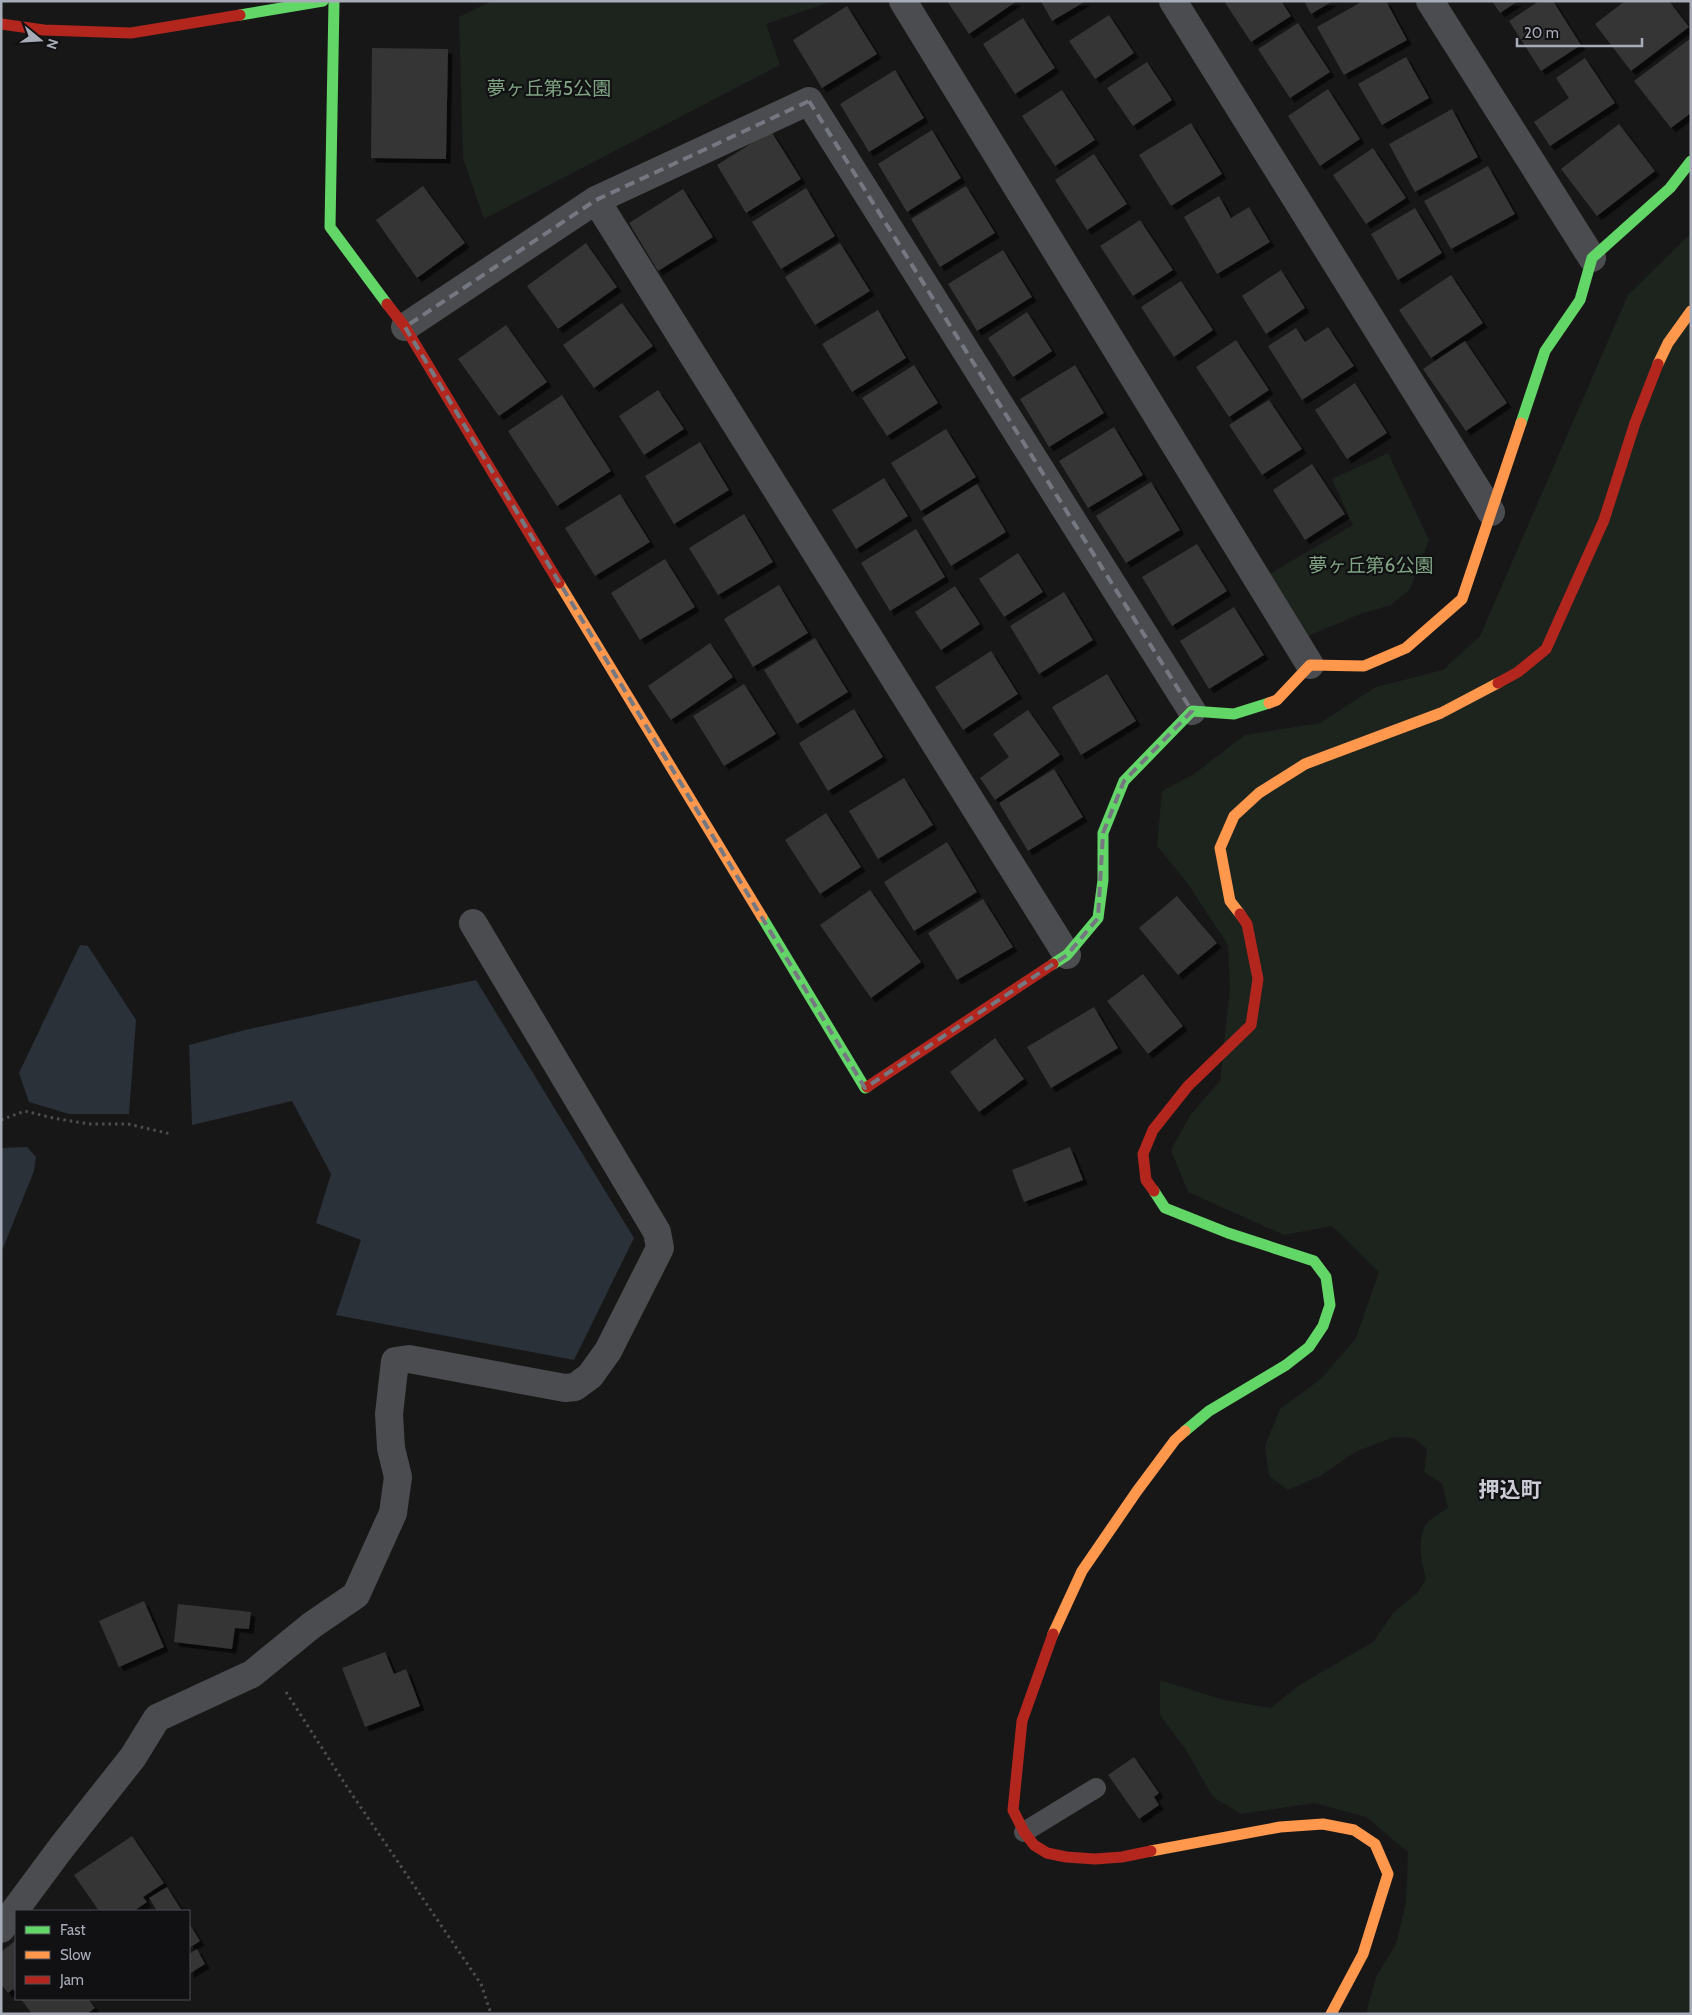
<svg xmlns="http://www.w3.org/2000/svg" width="1692" height="2015" font-family="Cabin,'Noto Sans JP',sans-serif">
<style>
.green{fill:#1d241e}
.water{fill:#2a3139}
.building{fill:#353536;filter:url(#shadow)}
.lines{fill:none;stroke-linecap:round;stroke-linejoin:round}
.path{stroke:#4d4e52;stroke-width:3;stroke-dasharray:2.5 4;stroke-linecap:butt}
.lane{stroke:#4b4c50;stroke-width:20}
.street{stroke:#4b4c50;stroke-width:28}
.fast{stroke:#63d668;stroke-width:11}
.slow{stroke:#ff974d;stroke-width:11}
.jam{stroke:#b3261e;stroke-width:11}
.marked{fill:none;stroke:#757880;stroke-width:4;stroke-dasharray:10 6;stroke-linejoin:round}
.labels{text-anchor:middle;stroke-width:4.5;stroke-linejoin:round;paint-order:stroke}
.park-label{font-size:19px;fill:#7fa383;stroke:#111113}
.quarter-label{font-size:21px;font-weight:bold;fill:#c9ccd4;stroke:#111113}
</style>
<defs>
<filter id="shadow"><feDropShadow dx="4.5" dy="4.5" stdDeviation="0" flood-color="#0009"/></filter>
</defs>
<rect width="100%" height="100%" fill="#171717"/>
<path class="green" d="M492,1h341l-67,23 14,41 -296,154 -21,-61 -4,-141z
M1691,233v1781h-325l10,-37 20,-33 10,-41 2,-51 -42,-35 -52,-14 -73,11 -28,-17 -27,-47 -26,-35v-35l64,20 47,8 27,-22 75,-44 21,-30 24,-20 8,-13c-4,-17 -9,-34 -2,-51 4,-9 16,-15 24,-20l-6,-25 -18,-11 3,-23 -13,-11 -20,-1 -39,15 -35,24 -32,14 -19,-14 -4,-30 15,-37 42,-31 34,-40 23,-66 -47,-46 -48,9 -96,-43 -17,-42 20,-36 29,-33 10,-93 -2,-43 -42,-64 -29,-35 5,-55 32,-17 51,-39 75,-12 56,-36 67,-17 37,-34 148,-341z
M1388,453l41,87 -19,49 -19,16 -31,9 -52,22 -42,-60 87,-51 -21,-46z"/>
<path class="water" d="M80,945l8,1 48,74 -7,94h-60l-40,-12 -10,-29z
M476,980l158,258 -60,122 -238,-45 25,-75 -45,-17 15,-49 -39,-73 -100,24 -3,-80 56,-15z
M27,1147l9,10 -2,14 -33,82v-105z"/>
<path class="building" d="M947,1h70l-48,33z
M1041,1h45l-34,20z
M1224,1h57l10,15 -40,26z
M1304,1h29l-22,13z
M1363,1h23l21,39 -63,35 -27,-48z
M1492,1h26l-18,12z
M1539,1h14l28,44 -40,26 -32,-50z
M1625,1h44l20,26 -58,44 -36,-47z
M847,6l30,48 -55,34 -29,-48z
M1109,15l25,38 -39,26 -26,-38z
M1023,18l32,50 -40,26 -32,-50z
M1298,23l32,49 -40,26 -32,-49z
M1691,38v75l-20,15 -37,-47z
M372,48l76,1 -2,110 -75,-1z
M1406,57l23,41 -47,27 -24,-41z
M1585,58l30,45 -65,43 -16,-24 35,-24 -13,-20z
M1147,62l25,38 -39,26 -26,-38z
M895,70l29,48 -55,34 -29,-48z
M1328,89l32,50 -40,27 -32,-50z
M1062,90l33,50 -40,26 -33,-50z
M1452,109l26,48 -63,35 -26,-48z
M1191,123l31,51 -51,32 -32,-51z
M1619,124l36,47 -58,45 -36,-47z
M932,130l29,48 -54,34 -29,-48z
M771,131l30,48 -55,34 -29,-48z
M1373,148l33,50 -40,26 -33,-49z
M1094,154l33,50 -40,26 -32,-50z
M1488,166l27,48 -64,35 -27,-48z
M423,186l42,57 -48,35 -41,-58z
M966,186l29,47 -55,34 -29,-48z
M806,188l29,48 -54,33 -29,-47z
M683,189l30,48 -55,34 -29,-48z
M1219,196l12,22 18,-11 21,35 -53,32 -33,-57z
M1415,208l27,45 -44,27 -27,-46z
M1140,220l33,50 -40,26 -33,-50z
M586,243l31,44 -59,42 -31,-43z
M840,243l30,48 -55,34 -30,-48z
M1003,250l29,47 -55,34 -29,-47z
M1281,270l24,38 -39,26 -24,-38z
M1451,275l32,48 -52,35 -32,-48z
M1181,281l32,49 -39,27 -33,-50z
M622,303l31,43 -59,42 -31,-43z
M878,310l28,48 -54,34 -30,-48z
M1027,312l25,39 -39,26 -25,-39z
M506,325l41,57 -48,34 -41,-57z
M1328,327l26,39 -52,34 -34,-54 28,-18 9,14z
M1236,340l33,50 -40,27 -33,-50z
M1465,341l42,62 -41,28 -43,-62z
M914,365l24,38 -51,33 -25,-38z
M1075,365l29,48 -55,34 -29,-48z
M1355,383l32,50 -40,26 -32,-49z
M658,390l26,39 -40,26 -25,-39z
M562,395l49,76 -54,35 -49,-75z
M1269,400l33,49 -40,26 -33,-50z
M1114,427l29,48 -55,33 -29,-47z
M946,429l30,48 -55,34 -30,-48z
M700,442l29,48 -55,34 -29,-48z
M1312,464l33,50 -40,26 -32,-50z
M884,478l24,38 -52,33 -24,-39z
M1151,482l29,48 -54,33 -30,-47z
M977,484l29,48 -55,34 -29,-48z
M620,494l30,48 -55,34 -30,-48z
M744,514l29,48 -55,33 -29,-47z
M916,529l29,48 -55,34 -29,-48z
M1197,544l30,47 -55,35 -30,-49z
M1018,553l25,39 -39,25 -25,-38z
M665,559l30,48 -55,33 -29,-47z
M779,585l29,48 -55,34 -29,-48z
M955,586l25,38 -39,26 -26,-38z
M1064,592l29,48 -54,34 -29,-48z
M1234,607l30,48 -55,34 -29,-48z
M815,638l33,54 -51,32 -33,-54z
M710,643l23,34 -62,43 -23,-34z
M991,651l27,43 -55,36 -28,-43z
M1107,674l29,47 -55,34 -29,-48z
M744,684l32,50 -52,32 -31,-50z
M854,709l29,48 -55,34 -29,-48z
M1028,710l32,45 -65,45 -15,-22 29,-21 -16,-23z
M1054,769l29,48 -55,34 -29,-48z
M904,778l29,47 -55,34 -29,-48z
M826,813l35,54 -41,27 -35,-54z
M947,842l30,50 -63,39 -30,-49z
M870,890l51,72 -50,36 -51,-73z
M1177,896l40,47 -39,32 -39,-47z
M983,899l30,48 -56,33 -29,-47z
M1143,974l40,52 -35,28 -41,-53z
M1094,1007l24,41 -67,40 -24,-41z
M995,1038l29,41 -45,33 -29,-40z
M1070,1147l13,33 -59,22 -12,-32z
M144,1601l20,46 -45,20 -20,-46z
M178,1604l73,8 -2,17 -14,-1 -3,21 -58,-7z
M385,1652l9,22 12,-5 14,37 -55,21 -23,-59z
M1134,1757l25,36 -5,4 5,8 -20,14 -31,-44z
M132,1836l32,47 -21,14 4,5 -13,9h-35l-25,-36z
M167,1887l15,24h-25l-8,-13z
M189,1923l11,18 -11,7z
M16,1940v53l-3,-4 -5,4 -7,-9v-32z
M197,1949l8,15 -16,10v-20z
M21,1999h67l7,9 -8,6h-55z"/>
<g class="lines">
<path class="path" d="M1,1120l24,-9 28,7 36,6h39l43,10
M286,1692l63,98 132,194 10,30"/>
<path class="lane" d="M1024,1832l72,-44"/>
<path class="street" d="M903,1l407,664
M1173,1l318,511
M1430,1l162,257
M596,200l471,755
M405,327l191,-127 213,-99 383,610
M1,1929l60,-81 72,-91 24,-39 95,-44 60,-49 44,-30 37,-82 5,-36 -7,-29 -2,-34 6,-53 14,-2 156,29 10,-1 15,-11 18,-25 52,-103 -3,-16 -184,-309"/>
<path class="fast" d="M334,1l-4,226 57,77
M240,15l83,-14
M1521,423l24,-72 35,-51 12,-42 78,-70 21,-27
M762,917l103,171 2,-1
M1053,964l14,-9 31,-37 5,-38v-47l21,-52 68,-70 42,3 35,-11
M1154,1191l11,17 63,25 86,28 12,16 4,28 -7,21 -14,21 -23,18 -77,46 -24,20"/>
<path class="slow" d="M1658,364l10,-21 23,-32
M559,583l203,334
M1269,703l8,-3 33,-35 54,1 42,-18 56,-49 59,-176
M1240,914l-10,-13 -10,-53 14,-32 25,-23 46,-29 136,-51 57,-30
M1053,1634l29,-63 55,-80 38,-51 10,-9
M1151,1851l129,-24 43,-3 31,6 21,14 13,30 -25,80 -32,60"/>
<path class="jam" d="M1,24l43,6 87,3 109,-18
M387,304l18,23 154,256
M1498,683l20,-11 28,-23 58,-129 31,-97 23,-59
M867,1087l186,-123
M1154,1191l-8,-11 -3,-26 10,-24 35,-44 63,-61 7,-46 -11,-55 -7,-10
M1053,1634l-31,87 -9,89 11,22 10,13 13,8 19,4 29,2 27,-2 29,-6"/>
</g>
<path class="marked" d="M809,101l383,610 -68,70 -21,52 -5,85 -31,37 -202,133 -460,-761 191,-127z"/>
<g class="labels">
<g class="park-label">
<text x="549" y="95">夢ヶ丘第5公園</text>
<text x="1371" y="572">夢ヶ丘第6公園</text>
</g>
<g class="quarter-label">
<text x="1510" y="1497">押込町</text>
</g>
</g>
<rect width="1692" height="2015" fill="none" stroke="#a8acb8" stroke-width="5"/>
<rect x="15" y="1910" width="175" height="90" fill="#111113" stroke="#4d4f55"/>
<rect x="25" y="1926" width="25" height="8" fill="#63d668" stroke="#4d4f55"/>
<text x="60" y="1935" font-size="15" fill="#a8acb8">Fast</text>
<rect x="25" y="1951" width="25" height="8" fill="#ff974d" stroke="#4d4f55"/>
<text x="60" y="1960" font-size="15" fill="#a8acb8">Slow</text>
<rect x="25" y="1976" width="25" height="8" fill="#b3261e" stroke="#4d4f55"/>
<text x="60" y="1985" font-size="15" fill="#a8acb8">Jam</text>
<g transform="translate(40 40) rotate(108)" stroke="#111113" stroke-width="4" paint-order="stroke">
<path d="M0-4L9 19L0 12L-9 19Z" fill="#a8acb8"/>
<text y="-8" font-size="14" font-weight="bold" text-anchor="middle" fill="#a8acb8">N</text>
</g>
<path d="M1517 38v8h125v-8" fill="none" stroke="#a8acb8" stroke-width="2.5"/>
<text x="1524" y="38" font-size="15" fill="#a8acb8" stroke="#111113" stroke-width="4" paint-order="stroke">20 m</text>
</svg>
